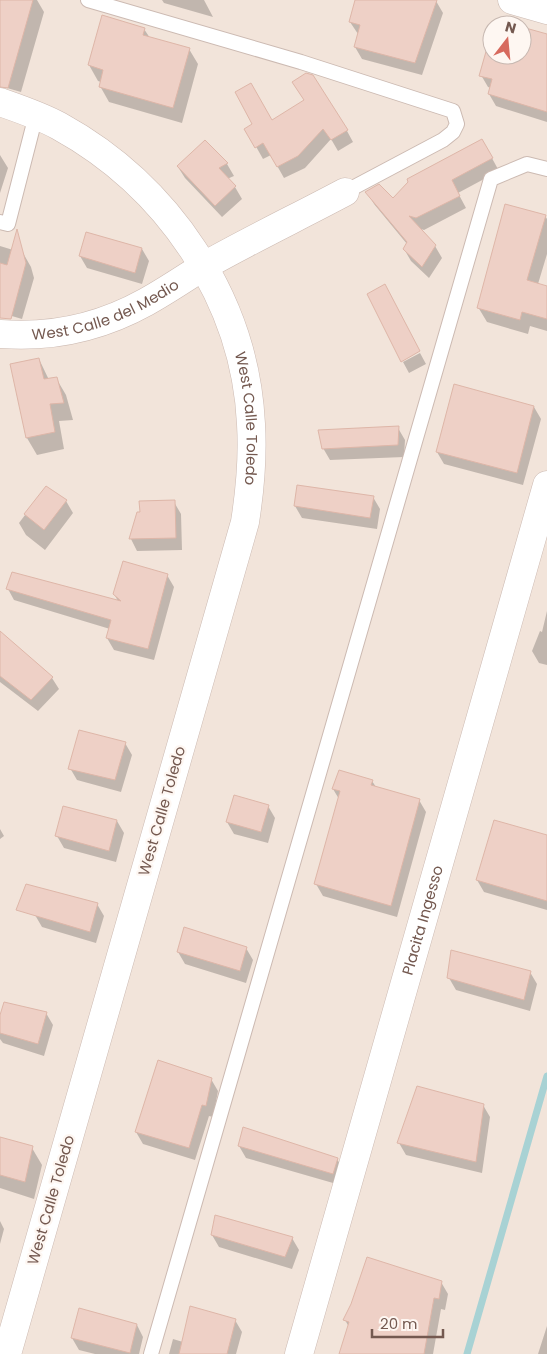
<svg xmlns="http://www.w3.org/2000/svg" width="547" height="1354" font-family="Poppins,sans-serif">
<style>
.residential{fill:#f2e4da;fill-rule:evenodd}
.shadow{fill:#0003}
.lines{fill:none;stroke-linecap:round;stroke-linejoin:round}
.stream{stroke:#a8d2d4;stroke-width:7}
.building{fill:#eed0c6;stroke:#deb6a8}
.lane-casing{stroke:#ccbab2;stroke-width:16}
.street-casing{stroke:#ccbab2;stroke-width:29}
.lane{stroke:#fff;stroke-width:14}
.street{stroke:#fff;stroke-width:28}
.labels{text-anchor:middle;stroke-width:4.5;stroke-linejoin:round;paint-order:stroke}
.street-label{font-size:15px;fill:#745950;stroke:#fef7f2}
</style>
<rect width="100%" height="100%" fill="#fbf3eb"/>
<path class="residential" d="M0,0h547v1354h-547zM492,25h30v30h-30z"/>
<path class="shadow" d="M0,0h37l7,12 -23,80 -21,-6z
M162,0h42l9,17 -49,-14z
M356,0l80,1 7,12 -21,62 -60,-16 -7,-12 3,-13 -8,-12z
M144,29l6,9 39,11 9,15 -16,59 -73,-21 -9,-16 1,-4 -3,-1 -9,-16z
M522,29l25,7v86l-51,-16 -7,-12 2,-6 -3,-1 -7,-12 11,-32v12h30z
M272,122l75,9 6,11 -15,9 -7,-12 -26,29 -21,10 -13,-23 -8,4 -17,-30z
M482,140l17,31 -41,22 8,15 -42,22 -6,-2 17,18 7,12 -13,20 -18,-17 -7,-12 3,-5 -33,-40 -7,-12 26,8z
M205,142l22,22 7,12 -7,3 8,8 7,12 -20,18 -37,-39 -7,-11z
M0,155l8,13 -8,25z
M545,216l2,3v35l-9,30 9,3v44l-17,-5 -2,8 -41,-12 -9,-15z
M0,246l23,7 8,14 3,11 -12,41 -17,-5 -5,-9z
M142,249l7,12 -7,23 -55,-16 -7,-12z
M420,353l6,11 -17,9 -6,-11z
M39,359l10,21 7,-2 10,17 7,25 -14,1 5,28 -27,6 -10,-17z
M455,385l79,22 7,12 -18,66 -79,-21 -7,-12z
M398,428l7,12 -1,17 -74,3 -7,-12z
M46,487l20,14 7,12 -28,37 -19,-15 -7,-12z
M373,497l7,12 -3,20 -75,-11 -7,-12z
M174,502l7,12 1,36 -45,1 -6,-12z
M167,575l7,12 -20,73 -40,-10 -7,-12 3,-9 -96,-29 -6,-11 110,12 -4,-7z
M547,611v54l-8,-2 -7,-12 8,-20 2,1z
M0,639l52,39 7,11 -21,22 -38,-29z
M125,743l7,12 -11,37 -44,-12 -7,-12z
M372,781l4,6 43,13 7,12 -29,105 -74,-21 -7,-12 23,-85 -6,-10z
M268,806l7,12 -7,25 -34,-9 -7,-12z
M117,821l7,12 -8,29 -52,-14 -7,-12z
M0,829l4,7 -4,3z
M547,837v73l-63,-18 -7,-12z
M97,904l7,12 -8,27 -54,-16 -7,-12z
M246,948l7,12 -7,23 -61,-19 -7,-12z
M530,972l7,12 -7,27 -74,-21 -7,-12z
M46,1013l7,12 -9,31 -41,-13 -3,-4v-20z
M211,1079l7,12 -5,26 -4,-1 -14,44 -52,-16 -7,-12z
M483,1105l7,12 -8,56 -76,-18 -7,-12z
M0,1138l32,10 10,17 -8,34 -34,-11z
M239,1146l98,13 7,12 -4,14 -94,-27z
M0,1221l4,8 -4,15z
M212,1235l80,3 7,12 -7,19 -73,-22z
M441,1282l7,12 -3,16 -4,-1 -8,45h-92l8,-27 -4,-7 7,-16z
M235,1320l7,12 -6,22h-67l4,-15 10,3z
M137,1325l6,12 -4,17h-44l-16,-4 -7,-12z
M547,1326v28h-9z"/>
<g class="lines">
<path class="stream" d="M467,1354l80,-278"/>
</g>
<path class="building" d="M0,0h33l-25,88 -8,-1z
M355,0h82l-22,63 -61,-16 6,-22 -11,-3z
M102,15l43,13 -2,7 47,13 -17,60 -74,-21 4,-17 -15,-5z
M522,27l25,7v78l-59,-18 4,-15 -13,-3 10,-35 3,1v13h30z
M306,73l7,2 35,55 -17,10 -8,-11 -25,27 -21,11 -14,-24 -8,5 -11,-19 8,-5 -17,-32 16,-9 21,37 32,-20 -12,-18z
M482,139l11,19 -41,22 8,16 -44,22 -7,-2 27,29 -14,22 -19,-18 4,-7 -42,-50 14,-8 14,14 15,-16 -1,-3z
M205,140l23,23 -9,5 17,18 -21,20 -38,-40z
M505,204l41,11 -19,65 20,6v33l-25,-7 -2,8 -43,-12z
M17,229l9,34 -15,56 -11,-1v-55l7,2z
M86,232l56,16 -7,25 -56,-17z
M385,284l35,67 -19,11 -34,-68z
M39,358l5,21 13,-2 7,26 -14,1 5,28 -29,6 -16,-74z
M454,384l80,22 -17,67 -81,-21z
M399,426l-1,19 -76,4 -4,-19z
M297,485l77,11 -4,22 -76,-12z
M46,486l21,14 -23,30 -20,-16z
M175,500l1,38 -47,1 8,-27h3l-1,-11z
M123,561l45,13 -20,75 -42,-11 5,-18 -105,-31 6,-17 109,29 -8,-7z
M0,631l53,46 -22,23 -31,-24z
M79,730l47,12 -11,38 -47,-11z
M339,770l34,10 -2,5 49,14 -29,107 -77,-22 26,-93 -8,-2z
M234,795l35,10 -8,27 -35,-10z
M63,806l54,14 -8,31 -54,-15z
M494,820l53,15v66l-71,-21z
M26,884l72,19 -8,29 -74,-22z
M184,927l63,20 -7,24 -63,-19z
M451,950l80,21 -7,29 -77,-22z
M4,1002l43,10 -9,32 -38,-11v-18z
M158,1060l54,18 -6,28 -4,-1 -13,43 -54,-16z
M417,1086l67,18 -8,58 -79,-19z
M243,1127l95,31 -5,16 -95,-28z
M0,1137l33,9 -8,36 -25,-7z
M215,1215l78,22 -8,20 -74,-22z
M367,1257l75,24 -3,18 -5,-1 -10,56h-85l10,-32 -6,-2 8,-16z
M190,1306l46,13 -9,35h-48z
M79,1308l58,16 -7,29 -59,-15z"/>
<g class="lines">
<defs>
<path id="lane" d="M88,0l213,62 152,49 4,13 -4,8 -10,8 -98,52
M0,222l8,2 28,-109
M151,1354l340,-1175 36,-15 20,5"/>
<g id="street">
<path d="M512,0l35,10"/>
<path id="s1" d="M0,102c20,7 41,14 59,24 109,60 186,173 192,298 2,33 -1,66 -6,98l-238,832"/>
<path id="s2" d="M0,334c51,4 101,-7 146,-32 20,-11 39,-24 58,-36 46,-26 94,-49 141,-74"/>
<path id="s3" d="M299,1354l248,-869"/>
</g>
</defs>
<use href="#lane" class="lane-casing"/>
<use href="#street" class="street-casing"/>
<use href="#lane" class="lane"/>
<use href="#street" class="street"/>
</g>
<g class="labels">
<g class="street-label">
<text dy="5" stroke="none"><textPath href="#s2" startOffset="110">West Calle del Medio</textPath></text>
<text dy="5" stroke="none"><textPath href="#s1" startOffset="428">West Calle Toledo</textPath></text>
<text transform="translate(162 811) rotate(-74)" y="5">West Calle Toledo</text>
<text dy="5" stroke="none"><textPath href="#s3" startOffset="451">Placita Ingesso</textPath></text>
<text transform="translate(51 1200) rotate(-74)" y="5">West Calle Toledo</text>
</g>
</g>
<g transform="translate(507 40) rotate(16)"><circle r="24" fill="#fef7f2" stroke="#c7b8b1"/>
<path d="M0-4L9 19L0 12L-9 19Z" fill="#d76a5e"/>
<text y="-8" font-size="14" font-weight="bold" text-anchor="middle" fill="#745950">N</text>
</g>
<path d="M372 1329v8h71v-8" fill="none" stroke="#745950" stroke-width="2.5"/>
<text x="380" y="1329" font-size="15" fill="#745950" stroke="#fef7f2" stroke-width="4" paint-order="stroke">20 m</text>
</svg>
